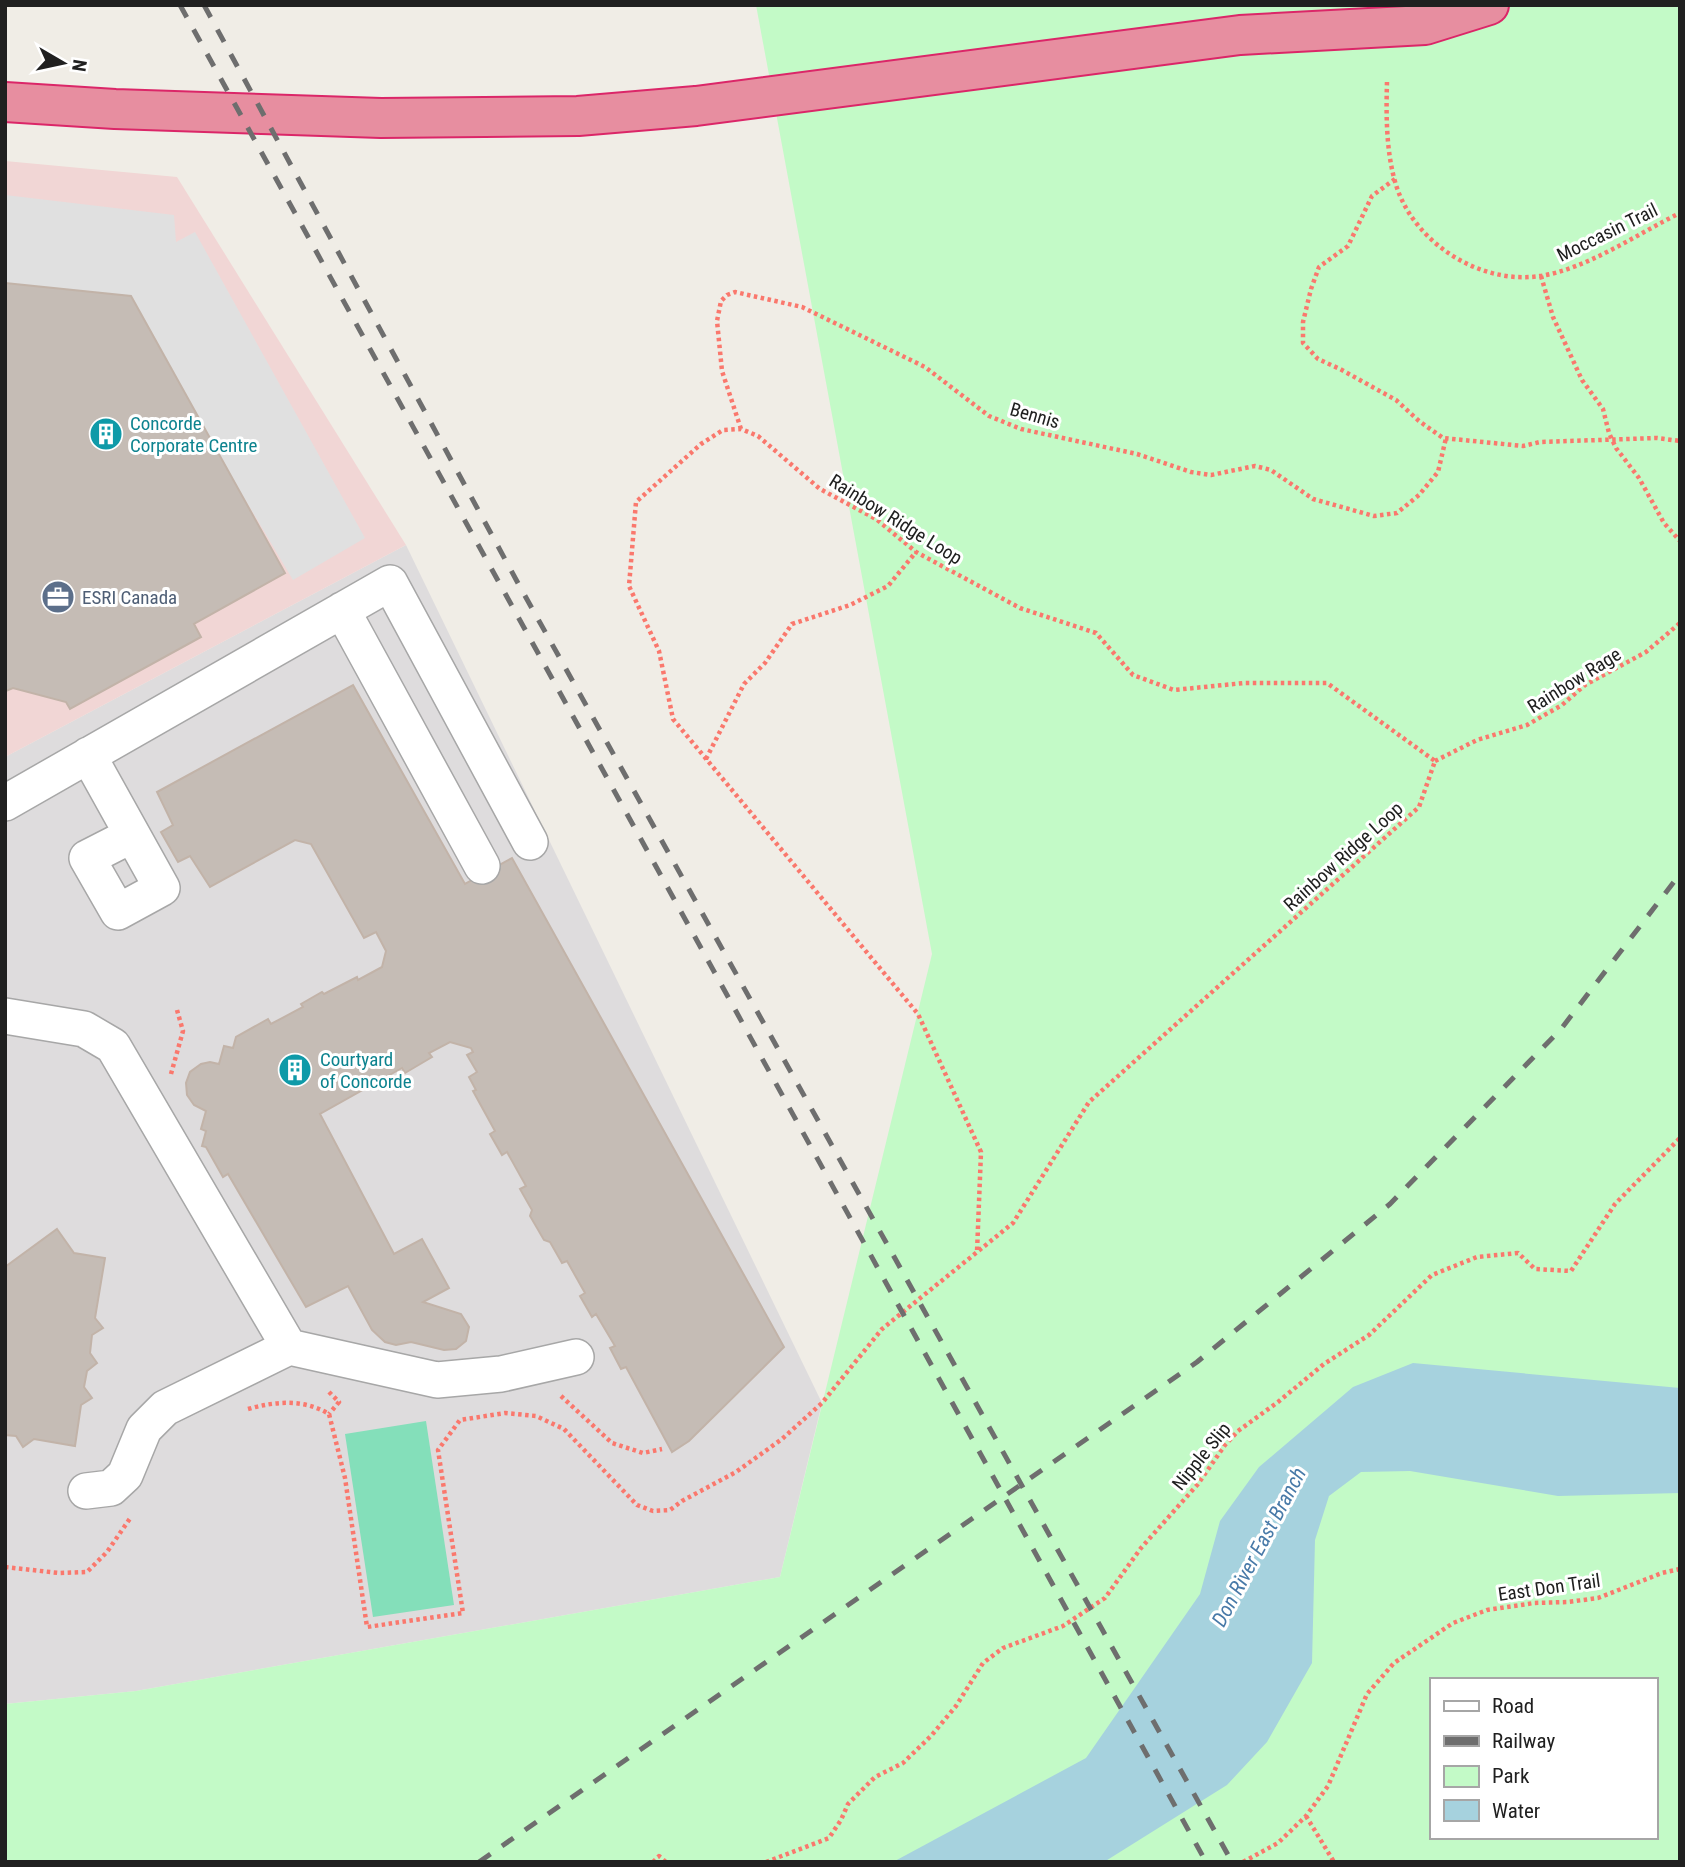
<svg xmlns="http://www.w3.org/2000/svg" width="1685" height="1867" font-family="'Roboto Condensed',sans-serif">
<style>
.residential{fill:#dedcdd}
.commercial{fill:#f1d6d5}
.park{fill:#c3fac7;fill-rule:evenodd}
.pitch{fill:#84dfba}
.parking{fill:#e0e0e0}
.water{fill:#a6d2de}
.building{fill:#c5bcb5;stroke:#c2b3a8;stroke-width:2}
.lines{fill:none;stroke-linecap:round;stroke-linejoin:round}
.minor-casing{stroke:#a7a7a7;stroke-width:38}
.highway-casing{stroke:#db2668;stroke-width:42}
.path{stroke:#fa786d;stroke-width:4.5;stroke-dasharray:3.5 3.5;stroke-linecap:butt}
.minor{stroke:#fff;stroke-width:35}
.highway{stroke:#e78ea0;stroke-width:38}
.rail{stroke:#6e6e6e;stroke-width:5;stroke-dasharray:14 14;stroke-linecap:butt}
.labels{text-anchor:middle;stroke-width:6;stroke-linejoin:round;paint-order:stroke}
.street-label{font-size:19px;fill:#202020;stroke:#fff}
.culture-label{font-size:19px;fill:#0d838f;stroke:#fff;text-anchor:start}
.service-label{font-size:19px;fill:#4e5e75;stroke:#fff;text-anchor:start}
.water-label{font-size:21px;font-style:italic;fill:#487aa8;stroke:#fff}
</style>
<rect width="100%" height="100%" fill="#f0ede6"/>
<path class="residential" d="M406,545l416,858 -42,174 -644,114 -131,13v-947z"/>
<path class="commercial" d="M5,161l172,16 229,368 -401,212z"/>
<path class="park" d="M756,5h924v1857h-1675v-158l131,-13 644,-114 152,-623zM1431,1680h224v157h-224z"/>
<path class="pitch" d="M426,1421l28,184 -81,12 -28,-183z"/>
<path class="parking" d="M5,195l169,20 2,27 19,-10 170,306 -72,42 -167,-280 -121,-12z"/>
<path class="water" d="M1413,1363l267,25v105l-122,3 -148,-25 -49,1 -32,24 -14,44 -3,123 -45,79 -40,43 -123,77h-211l193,-104 114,-164 20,-73 39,-54 94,-80z"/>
<path class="building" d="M5,283l126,13 154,277 -91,51 7,13 -131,72 -4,-7 -53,-14 -7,3 -1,-2z
M353,685l112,199 47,-26 272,489 -95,94 -17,11 -46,-85 -5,2 -11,-21 5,-2 -19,-32 -4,3 -12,-21 5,-3 -18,-32 -5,2 -12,-21 -6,-2 -14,-24 2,-6 -12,-21 6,-3 -19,-34 -5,3 -12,-21 5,-3 -22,-40 3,-1 -7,-13 8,-5 -10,-17 6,-3 -2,-4 -21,-6 -21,11 3,4 -27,16 -3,-5 -82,46 74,140 28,-15 27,49 -26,14 38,12 8,13 -3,14 -10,8 -12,1 -33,-8 -15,3 -11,-3 -13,-12 -24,-44 -42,21 -78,-133 -5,3 -17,-30 -4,-1 4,-15 -5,-2 5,-18 -12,-6 -7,-10 -1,-12 4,-11 11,-8 9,-2 9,2 5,-18 9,2 3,-11 32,-18 3,5 32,-17 -2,-3 21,-12 2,2 33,-17 1,3 24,-13 4,-16 -10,-19 -12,6 -53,-94 -16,-4 -85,47 -20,-31 -12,6 -17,-30 12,-7 -16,-33z
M57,1229l17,24 31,5 -10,60 8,10 -11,7 -2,18 7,10 -10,8 -3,16 8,11 -11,7 -6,41 -41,-7 -11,8 -7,-11 -11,-1v-168z"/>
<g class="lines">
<defs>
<path id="minor" d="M342,610l140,256
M88,755l74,133 -44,24 -31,-54 45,-23
M5,803l385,-220 140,259
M5,1016l79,13 29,17 176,301
M86,1491l25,-3 14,-13 19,-46 21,-21 124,-61 148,33 64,-6 75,-17"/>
<path id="highway" d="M5,102l110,7 266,9 197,-2 118,-10 544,-71 185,-10 64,-20"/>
</defs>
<use href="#minor" class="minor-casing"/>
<use href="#highway" class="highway-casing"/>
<path class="path" d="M1387,82c-1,34 -1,73 10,106 19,56 84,97 143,88 47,-7 97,-42 140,-63
M1395,179l-23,17 -24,50 -29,21 -8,22 -8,33v21l15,16 22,10 56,31 23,21 24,17 80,8 17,-4 117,-4 23,3
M1541,276l12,41 29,63 21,29 6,24 7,15 23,30 25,45 16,18
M741,429l-19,-58 -5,-50 4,-20 6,-6 8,-3 67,15 123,60 64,49 32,13 116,25 54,18 20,3 44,-9 16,4 42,29 61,17 23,-3 22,-18 19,-23 8,-34
M706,759l38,-75 21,-21 27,-39 58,-19 38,-19 28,-34
M1435,761l42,-21 50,-15 35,-20 23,-20 61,-33 34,-29
M171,1074l12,-43 -6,-21
M329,1392l10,10 -10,12
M561,1396l51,47 31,10 19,-4
M248,1409c28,-8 56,-10 81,5l16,64 22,149 96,-14 -25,-163 22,-30 45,-7 31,3 28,13 73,76 16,6 17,-1 12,-9 54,-29 46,-33 40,-36 60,-74 131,-106 76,-121 330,-295 16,-46 -108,-78h-83l-70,7 -41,-15 -37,-42 -76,-25 -104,-56 -40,-33 -56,-30 -62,-53 -17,-7 -18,1 -22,14 -65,58 -7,84 30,65 14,68 245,295 63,138 -4,100
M5,1567l54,6 28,-1 20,-20 24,-35
M1306,1816l28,46
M653,1862l6,-6 7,6
M766,1862l63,-24 12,-18 7,-16 27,-27 28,-14 28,-27 25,-30 27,-43 20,-15 60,-22 42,-28 36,-50 57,-64 27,-39 13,-14 40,-29 46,-38 45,-29 63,-60 45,-18 41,-4 17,16 36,2 44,-67 65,-66
M1243,1862l35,-19 28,-27 22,-30 39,-92 27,-31 59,-40 34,-13 47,-7 34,-1 30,-4 64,-25 18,-4"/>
<use href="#minor" class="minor"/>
<use href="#highway" class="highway"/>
<path class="rail" d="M180,5l1026,1857
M204,5l315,580 713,1277
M479,1862l718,-500 193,-158 171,-175 119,-155"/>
</g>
<defs>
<symbol id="building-disc" viewBox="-11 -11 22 22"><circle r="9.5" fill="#0f9aa8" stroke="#fff"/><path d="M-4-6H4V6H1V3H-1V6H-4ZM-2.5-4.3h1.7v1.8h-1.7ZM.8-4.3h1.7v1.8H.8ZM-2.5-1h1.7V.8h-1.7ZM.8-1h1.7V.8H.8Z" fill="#fff"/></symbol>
<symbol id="office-disc" viewBox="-11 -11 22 22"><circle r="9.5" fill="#5c6f8a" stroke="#fff"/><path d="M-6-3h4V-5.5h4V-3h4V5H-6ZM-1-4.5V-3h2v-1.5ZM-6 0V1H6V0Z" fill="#fff"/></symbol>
</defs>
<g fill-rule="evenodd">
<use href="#building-disc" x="87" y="415" width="38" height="38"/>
<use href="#office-disc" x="39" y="578" width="38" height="38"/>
<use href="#building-disc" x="276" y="1051" width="38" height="38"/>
</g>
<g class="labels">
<g class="street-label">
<text transform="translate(1607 232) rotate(-26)" y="7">Moccasin Trail</text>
<text transform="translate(1035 415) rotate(16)" y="7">Bennis</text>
<text transform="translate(896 519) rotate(32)" y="7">Rainbow Ridge Loop</text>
<text transform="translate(1574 680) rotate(-32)" y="7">Rainbow Rage</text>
<text transform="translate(1343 856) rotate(-42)" y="7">Rainbow Ridge Loop</text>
<text transform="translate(1201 1456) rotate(-51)" y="7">Nipple Slip</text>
<text transform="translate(1549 1587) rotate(-8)" y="7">East Don Trail</text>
</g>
<g class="culture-label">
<text x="130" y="430">Concorde<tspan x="130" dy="22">Corporate Centre</tspan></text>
<text x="320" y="1066">Courtyard<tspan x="320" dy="22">of Concorde</tspan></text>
</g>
<g class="service-label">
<text x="82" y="604">ESRI Canada</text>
</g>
<g class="water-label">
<text transform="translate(1259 1547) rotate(-62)" y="7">Don River East Branch</text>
</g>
</g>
<rect width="1685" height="1867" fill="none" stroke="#202020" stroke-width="14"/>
<rect x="1430" y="1678" width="228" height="161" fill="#ffffff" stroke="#a6a6a6" stroke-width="2"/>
<rect x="1444" y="1701" width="35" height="10" fill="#ffffff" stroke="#a6a6a6" stroke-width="2"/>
<text x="1492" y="1713" font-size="21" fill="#202020">Road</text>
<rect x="1444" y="1736" width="35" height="10" fill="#6e6e6e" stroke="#a6a6a6" stroke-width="2"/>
<text x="1492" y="1748" font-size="21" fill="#202020">Railway</text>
<rect x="1444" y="1766" width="35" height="21" fill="#c3fac7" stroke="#a6a6a6" stroke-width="2"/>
<text x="1492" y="1783" font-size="21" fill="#202020">Park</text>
<rect x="1444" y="1800" width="35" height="21" fill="#a6d2de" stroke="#a6a6a6" stroke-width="2"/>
<text x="1492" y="1818" font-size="21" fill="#202020">Water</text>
<g transform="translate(63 63) rotate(99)" stroke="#ffffff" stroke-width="5" paint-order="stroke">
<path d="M0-5L12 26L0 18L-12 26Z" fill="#202020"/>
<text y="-10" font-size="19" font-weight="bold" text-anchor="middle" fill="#202020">N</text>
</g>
</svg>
